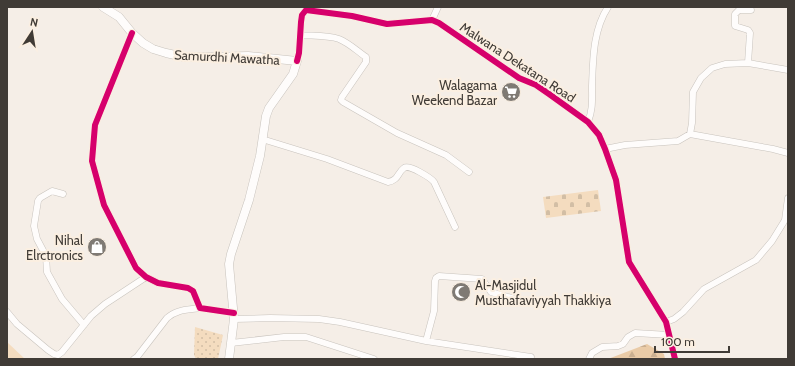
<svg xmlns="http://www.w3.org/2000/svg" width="795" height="366" font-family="Cabin,sans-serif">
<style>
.forest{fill:url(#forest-firs)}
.cemetery{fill:url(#cemetery-stones)}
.park{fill:url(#park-dots)}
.garden{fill:#f4dcbf}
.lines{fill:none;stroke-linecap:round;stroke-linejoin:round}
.minor-casing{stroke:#c8c3bd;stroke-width:7}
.major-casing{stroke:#c8c3bd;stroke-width:9}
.minor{stroke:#fefcfb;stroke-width:6}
.major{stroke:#fefcfb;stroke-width:8}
.cycleway-casing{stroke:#fbefe1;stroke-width:8}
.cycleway{stroke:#d6006c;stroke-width:6}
.labels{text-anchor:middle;stroke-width:4;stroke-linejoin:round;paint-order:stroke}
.street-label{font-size:13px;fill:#403b36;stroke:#fbefe1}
.poi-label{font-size:13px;fill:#403b36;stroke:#fbefe1;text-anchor:end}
</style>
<defs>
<pattern id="forest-firs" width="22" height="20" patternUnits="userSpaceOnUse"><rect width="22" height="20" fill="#eacba7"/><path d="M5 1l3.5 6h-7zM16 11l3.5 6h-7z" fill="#caaf90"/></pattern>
<pattern id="cemetery-stones" width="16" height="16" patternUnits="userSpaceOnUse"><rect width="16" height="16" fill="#f4dcbf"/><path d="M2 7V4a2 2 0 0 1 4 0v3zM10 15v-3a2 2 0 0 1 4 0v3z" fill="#d2bea5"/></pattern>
<pattern id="park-dots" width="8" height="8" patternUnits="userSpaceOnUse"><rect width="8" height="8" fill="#f4dcbf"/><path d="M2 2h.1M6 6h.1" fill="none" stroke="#d2bea5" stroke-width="1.8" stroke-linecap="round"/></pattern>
</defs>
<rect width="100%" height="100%" fill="#f5eee7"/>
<path class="forest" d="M647,344l17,10 1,5h-57z"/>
<path class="cemetery" d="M598,190l3,21 -55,7 -3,-21z"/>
<path class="park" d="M195,327l28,8 -5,24h-22l-2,-4z"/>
<path class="garden" d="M7,342l18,17h-18z"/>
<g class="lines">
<defs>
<path id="minor" d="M432,20l6,-13
M132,33l-37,92 -3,36 12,44 32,63 10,9 12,6 30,5 5,3 7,17 34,5
M301,35c12,1 26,0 38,4 10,4 18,12 27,18v5l-24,35 -1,3 2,2 54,31 49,22 23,17
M297,61l2,-8 2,-31 1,-7 4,-5 46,6 35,8 45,-4 7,3 80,55 17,7 13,9 39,28 11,13 6,14 11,31 13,82 37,60 9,37
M748,63l2,-30 -2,-3 -13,-4v-12l4,-4h12
M588,122c5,-13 4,-22 4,-36 1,-27 1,-56 16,-79
M690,134l83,15 15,4
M262,139l65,20 61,23c11,-2 9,-9 16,-14 5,-4 27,10 30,14l21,45
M605,149l20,-4 53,-4 12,-7 2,-11 1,-31 8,-14 11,-10 13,-4 23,-1 40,7
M63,194l-11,-3 -12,7 -2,3 -4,25 3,13 9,17 1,16 15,27 22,26
M785,220l3,-22
M7,312l10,12 31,26 6,4 4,1 4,-3 29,-36 14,-12 41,-27
M234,319l36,-1 49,1 21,3 86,19 105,16
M666,322l8,-3 9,-7 21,-23 52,-29 16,-19 13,-21 3,-1
M426,341l8,-30 1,-30 1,-3 3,-2 43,3 9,13 24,7
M231,343l53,-6h22l68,22
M134,359l3,-2 30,-39c10,-9 21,-8 33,-10
M589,359l3,-6 10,-6 16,-1 5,-2 5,-7 7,-4 34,2"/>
<path id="major" d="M103,7l16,10 13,16 11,10 10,6 13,4 18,4h26l38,-1 49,5 -4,13 -24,34 -3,8 -6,40 -11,44 -18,54 -2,10 5,55 -5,40"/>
</defs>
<use href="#minor" class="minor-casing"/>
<use href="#major" class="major-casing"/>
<use href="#minor" class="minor"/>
<use href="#major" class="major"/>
<defs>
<path id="cycleway" d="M132,33l-37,92 -3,36 12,44 32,63 10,9 12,6 30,5 5,3 7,17 34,5
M297,61l2,-8 2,-31 1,-7 4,-5 46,6 35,8 45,-4 7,3 80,55 17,7 13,9 39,28 11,13 6,14 11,31 13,82 37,60 9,37"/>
</defs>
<use href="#cycleway" class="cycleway-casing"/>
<use href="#cycleway" class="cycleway"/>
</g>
<defs>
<symbol id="supermarket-disc" viewBox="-11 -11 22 22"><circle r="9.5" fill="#7f7a74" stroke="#fbefe1"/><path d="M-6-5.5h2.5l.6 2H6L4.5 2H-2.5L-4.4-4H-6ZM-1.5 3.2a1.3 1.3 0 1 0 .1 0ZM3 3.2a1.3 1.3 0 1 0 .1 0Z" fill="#fff"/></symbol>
<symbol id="shop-disc" viewBox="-11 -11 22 22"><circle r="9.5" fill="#7f7a74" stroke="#fbefe1"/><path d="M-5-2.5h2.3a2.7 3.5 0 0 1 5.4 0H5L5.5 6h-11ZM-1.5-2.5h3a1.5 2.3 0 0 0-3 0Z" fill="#fff"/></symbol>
<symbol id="mosque-disc" viewBox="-11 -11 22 22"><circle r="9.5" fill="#7f7a74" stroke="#fbefe1"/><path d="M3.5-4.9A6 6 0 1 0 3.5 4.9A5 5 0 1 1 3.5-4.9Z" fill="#fff"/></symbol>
</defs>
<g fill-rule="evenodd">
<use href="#supermarket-disc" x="500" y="81" width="22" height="22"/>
<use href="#shop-disc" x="86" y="236" width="22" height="22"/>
<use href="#mosque-disc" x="450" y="281" width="22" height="22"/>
</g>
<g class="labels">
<g class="street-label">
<text transform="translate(227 57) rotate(3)" y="5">Samurdhi Mawatha</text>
<text transform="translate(518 62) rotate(33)" y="5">Malwana Dekatana Road</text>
</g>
<g class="poi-label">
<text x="497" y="90">Walagama<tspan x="497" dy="15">Weekend Bazar</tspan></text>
<text x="83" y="245">Nihal<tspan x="83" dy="15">Elrctronics</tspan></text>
<text x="475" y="290" text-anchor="start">Al-Masjidul<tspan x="475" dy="15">Musthafaviyyah Thakkiya</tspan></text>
</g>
</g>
<rect width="795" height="366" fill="none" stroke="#403b36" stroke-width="16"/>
<g transform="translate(32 32) rotate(12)" stroke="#fbefe1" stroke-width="3" paint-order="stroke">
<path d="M0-3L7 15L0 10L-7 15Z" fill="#403b36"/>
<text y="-6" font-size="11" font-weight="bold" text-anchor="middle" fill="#403b36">N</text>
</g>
<path d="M655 346v6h74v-6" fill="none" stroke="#403b36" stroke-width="2"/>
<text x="661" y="346" font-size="12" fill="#403b36" stroke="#fbefe1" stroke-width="3" paint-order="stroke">100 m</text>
</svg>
